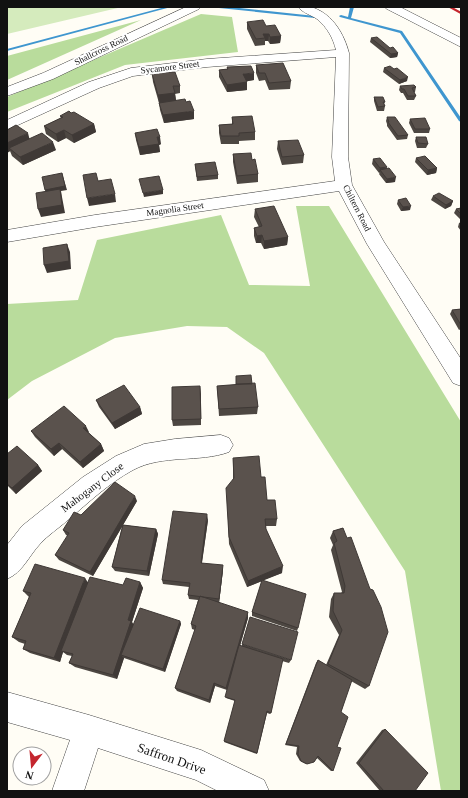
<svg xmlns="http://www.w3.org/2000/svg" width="468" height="798" font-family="'Times New Roman',serif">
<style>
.green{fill:#d5ebbd}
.forest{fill:#b9dc9c}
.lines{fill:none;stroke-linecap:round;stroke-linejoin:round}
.stream{fill:#3f96cf;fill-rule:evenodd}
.minor-casing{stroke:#444;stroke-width:1}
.minor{fill:#fff;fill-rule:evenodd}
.rail{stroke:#c4262e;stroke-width:2}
.wall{fill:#4d4742}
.shaded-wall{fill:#3f3936}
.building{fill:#5a524d;stroke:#3f3936}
.labels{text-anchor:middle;stroke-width:4;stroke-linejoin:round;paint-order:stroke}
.far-street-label{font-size:9px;fill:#111;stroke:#fff}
.street-label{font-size:11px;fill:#111;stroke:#fff}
.near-street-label{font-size:13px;fill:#111;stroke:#fff}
</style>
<rect width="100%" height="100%" fill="#fffdf5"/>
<path class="green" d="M7,7h115l-115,27z"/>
<path class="forest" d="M201,14l31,3 6,35 -113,13 -118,47v-15z
M141,20l-134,60v-24z
M296,206h33l132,216v369h-20l-36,-220 -141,-218 -37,-26 -40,-1 -72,12 -83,43 -25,19v-96l71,-4 19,-60 124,-25 28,70 61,1z"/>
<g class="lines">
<path class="stream" d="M165,7h6l-164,44v-2z
M217,7h13l85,9 2,1 -2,1 -96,-10z
M350,7h4l-3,11 51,13 59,87v4l-2,-1 -59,-88 -60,-16 -1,-1 2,-1 7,2z"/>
<defs>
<path id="minor" d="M186,7h15l-2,2 -146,70 -46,17v-9l36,-14z
M298,7c5,0 11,-1 16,1 19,7 30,26 35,45l-1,104 4,28 32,57 77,117v27l-8,-3 -86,-139 -28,-53 -244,36 -88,15v-12l88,-15 240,-34 -3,-24 4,-100 -129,10 -74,9 -34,12 -92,42v-10l82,-38 42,-14 76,-9 129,-9c-3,-12 -9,-23 -19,-31 -6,-4 -14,-6 -19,-12z
M385,7h15l61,31v9l-74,-38z
M221,435l8,3 4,7 -4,7c-30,11 -66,2 -96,18 -24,13 -45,33 -65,50 -9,8 -20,15 -28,24 -12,13 -17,28 -33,35v-34l15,-19 61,-49 33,-21 28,-12 31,-5z
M7,692l82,23 112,35 63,30 5,11h-51l-22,-11 -98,-32 -14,43h-32l18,-51 -63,-18z"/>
</defs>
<use href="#minor" class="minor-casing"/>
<use href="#minor" class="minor"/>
<path class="rail" d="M450,7l11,6"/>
</g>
<path class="wall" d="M247,22l19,4 15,10 -1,7 -10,1 -2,-3h-3v4l-10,1 -8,-17z
M371,38l19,10 8,5 -1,4 -7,1 -20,-16z
M256,65l35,16 -1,8 -21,1 -4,-10 -6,1 -3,-8z
M227,67l27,13 -8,1 1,9 -20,2 -8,-15v-7l8,-1z
M384,68l23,13 -8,3 -16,-12z
M152,74l28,12v7l-5,1 1,6 18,19 -30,4 -4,-13 -1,-7 2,-1 -2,1 -6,-21z
M400,86l16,1 -1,5h-1l2,4 -2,4h-7l-4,-7h-2l-2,-3z
M374,97l11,5 -1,2 1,2 -1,5h-7l-3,-10z
M60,116l34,8 2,8 -22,11 -8,-5 -8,4 -12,-8 -2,-8 17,-8z
M232,117l23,15v8l-16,1v3h-18l-2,-11v-8l13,-1z
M387,117l21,18 -1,4 -10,1 -10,-14v-2l-1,-3z
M410,119l20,10 -1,4h-15l-5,-10z
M7,130l23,9 26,11 -33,15 -11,-9 -2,-5 -3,2z
M135,133l26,11 -2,1 1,7 -20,3 -4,-15z
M416,137l12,7 -2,4h-9l-2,-7z
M278,141l26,14 -1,8 -21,2 -5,-16z
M233,154l19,6 6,14v8l-21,2 -4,-22z
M416,158l21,10 -1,5 -9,2 -12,-13z
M373,159l14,10 8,13 -9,1 -7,-9 1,-2 -1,1 -7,-9z
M195,164l23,11v4l-21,2z
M433,196l20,5 -2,5 -6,3 -14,-9z
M398,200l12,10 -9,1 -4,-7z
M461,208v12l-7,-7 2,-4z
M255,209l33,28 -1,8 -23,4 -3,-6h-5l-2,-7v-8l5,-1 -5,-10z
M461,222v9l-3,-4 1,-4z
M461,309v20l-2,1 -9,-16 2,-4z
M236,376l16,8 6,23 -1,7 -38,2 -2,-30 19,-1z
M201,393v32l-28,1 -1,-6z
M96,400l44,7 2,7 -27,15 -16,-22z
M31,431l58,1h-1l13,12 3,7 -21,17 -21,-19 -8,7 -19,-19z
M7,454l31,11 4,6 -26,23 -9,-9z
M233,458l28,19 6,23 10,19 -1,7h-10v3l16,44 -19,7 35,48 -1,3 -45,-15v-4l10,-31 -15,6 -18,-43 -2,-48 6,-17z
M137,501l-14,24 33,4 2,5 -9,42 -34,-5 -3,-4 10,-40 -29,49 -34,-16 -4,-5 13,-19 -2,-1 -3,-5 18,-15z
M208,520l-6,43 21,7 -4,33 29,15 -8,28h2v-2l49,16 -2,3 -7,-2 -11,52 -1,1 -3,-1 -10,41 -33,-12 11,-41 -9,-3 1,-8 -12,-4 -5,17 -33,-12 -2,-3 20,-58 -3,-1 -1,-5 7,-24 -9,-1 -1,-4 1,-8 -26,-3 -1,-4z
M343,528l26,158 -4,3 -14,-8 -10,31 -4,35 -4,24h-2l-14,-13 -3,4 -8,2 -6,-3 -4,-7 1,-7 -12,-2 31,-82 2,-3 8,5 13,-30 -10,-18 2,-18 3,-6h7l1,-1 -11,-42 2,-5 -3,-7 3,-7z
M88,582l35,3 17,-3 3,6 -11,34 1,2 47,-3 1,3 -16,48 -41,-14 -7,21 -42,-12 -6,-4 3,-7 -5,-1 -4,-3 -3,10 -30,-9 -7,-4 2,-5 -6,-2 -7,-5 17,-40 -6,-6z
M385,729l30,62h-35l-24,-28 26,-33z"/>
<path class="shaded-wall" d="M263,34h6l-1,7h-3v-3z
M281,36l-1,7 -10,1v-7z
M398,53l-1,4 -7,1 1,-4z
M254,73v7l-11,2v-8z
M408,77l-1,4 -8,3 1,-4z
M247,82v8l-20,2v-7z
M175,93l1,8 -17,2 -1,-8z
M194,111v8l-30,4 -1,-8z
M94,124l2,8 -22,11 -2,-8z
M64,130l2,8 -8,4 -2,-8z
M28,133l2,8 -21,7 1,3 -3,2v-10z
M157,137h3l1,7 -2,1 1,7 -20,3 -1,-8z
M53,142l3,8 -33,15 -3,-8z
M387,167l-1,4 -6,-1v2l-1,1 1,-5z
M437,168l-1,5 -9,2 1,-5z
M62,173l5,17 -6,1 1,6 3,16 -24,4 -3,-8 8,-15 -1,-4z
M396,177l-1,5 -9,1 1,-4z
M163,190v4l-19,3 -1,-4z
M115,194l1,8 -27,4 -2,-8z
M453,201l-2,5 -6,3 1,-4z
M411,206l-1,4 -9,1 2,-4z
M262,235l-1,8h-5l1,-7z
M288,237l-1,8 -23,4v-8z
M67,244l3,8 1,17 -24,4 -3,-8z
M200,386l1,7v32v-6z
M140,407l2,7 -27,15 -3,-6z
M86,426l3,6 -3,2 -3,-6z
M59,443l3,6 -8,7 -3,-7z
M101,444l3,7 -21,17 -3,-6z
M38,465l4,6 -26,23 -4,-6z
M135,496l2,5 -44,75 -3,-4z
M207,514l1,6 -7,48v-5z
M156,529l2,5 -9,42 -2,-5z
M223,565v5l-4,33v-4z
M283,566l-1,7 -35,14 1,-6z
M85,578l4,6 -28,67 2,1 -3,10 -6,-4z
M140,582l3,6 -11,34 2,4 -13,29 3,3 -7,21 -4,-4 15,-55z
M248,612v6l-21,72 -1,-2z
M180,621l1,3 -16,48 -2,-3z
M214,683l1,3 -5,17 -1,-3z"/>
<path class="building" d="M263,20l3,6 9,-1 6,11 -11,1 -1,-3h-6l2,4 -9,1 -9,-17z
M377,37l13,11 3,-1 5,6 -7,1 -20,-16z
M283,63l8,18 -22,2 -4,-10h-6l-3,-8z
M251,66l3,7 -11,1 4,8 -20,3 -8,-15 9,-1 -1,-2z
M390,66l4,3 3,-1 11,9 -8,3 -16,-12z
M168,72h7l5,14h-7l2,7 -17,2 -6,-21z
M414,85l2,2 -4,1 4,8h-8l-4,-7h-2l-2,-3z
M374,97h9l2,5h-2l2,4 -7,1z
M185,99l1,3 4,-1 4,10 -31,4 -4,-12z
M69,111l2,2 3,-1 20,12 -22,11 -8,-5 -8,4 -12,-8 19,-9 -3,-1z
M252,116l3,16 -16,1v3h-18l-2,-11 14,-1 -1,-7z
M387,117h8l13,18 -10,1 -10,-14h1z
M425,118l5,11h-15l-5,-10z
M16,125l12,8 -21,10v-13z
M157,129l3,8h-3l2,7 -20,3 -4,-14z
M42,133l11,9 -33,15 -11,-9z
M416,137h10l2,7 -10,-1z
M298,140l6,15 -22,2 -4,-16z
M251,153l1,7 3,-1 3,15 -21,2 -4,-22z
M425,156l12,12 -9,2 -12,-12z
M380,158l7,9 -7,1 -7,-9z
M215,162l3,13 -21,2 -2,-13z
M389,168l7,9 -9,2 -7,-9z
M62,173l3,13 -20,4 -3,-13z
M96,173l2,8 13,-2 4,15 -28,4 -4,-23z
M159,176l4,14 -20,3 -4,-14z
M60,189l2,16 -24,4 -2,-16z
M439,193l14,8 -7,4 -13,-9z
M406,198l5,8 -8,1 -5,-7z
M274,206l14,31 -24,4 -2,-6 -5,1 -3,-8 8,-2 -7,-17z
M461,208v6l-5,-5z
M67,244l2,17 -25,4 -1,-17z
M461,309v16l-9,-15z
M251,375l1,9h-16v-8z
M255,383l3,24 -39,2 -2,-23z
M124,385l16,22 -28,16 -16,-23z
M200,386l1,33 -29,1v-33z
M64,406l22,20 -3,2 18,16 -21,18 -21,-19 -8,6 -20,-18z
M17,446l21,19 -26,23 -5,-4v-30z
M259,456l2,21h4l2,23h8l2,19h-12l1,10 17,37 -35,15 -19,-44 -3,-49 8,-10 -1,-20z
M115,482l20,14 -45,76 -35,-17 14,-22 -6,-3 11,-18 7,3z
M173,511l34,3 -6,49 22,2 -4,34 -31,-4 2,-12 -28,-3z
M123,525l33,4 -9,42 -35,-4z
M343,528l4,10 4,-1 19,52 3,1 8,17 7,25 -19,54 -41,-22 14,-34 -9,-19 1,-18h10l1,-7 -11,-43 3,-2 -4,-10z
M35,564l50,14 -31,80 -31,-9 3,-8 -14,-4 19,-44 -8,-2z
M90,577l33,8 3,-7 14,4 -12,38 3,1 -18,54 -44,-12 4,-9 -12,-3z
M262,580l44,14 -8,34 -46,-16z
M200,596l48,16 -22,76 -12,-5 -5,17 -34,-12 21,-62 -5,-2z
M140,608l40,13 -17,48 -42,-14z
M250,617l48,15 -7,28 -49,-16z
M239,645l44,14 -12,54 -4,-2 -10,42 -33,-12 11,-41 -10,-3z
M318,660l34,20 -11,32 7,5 -11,30 4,1 -8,23 -15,-15 -4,6 -7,2 -6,-3 -3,-7 1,-8 -13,-2z
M385,729l43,44 -13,18h-31l-25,-28z"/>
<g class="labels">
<g class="far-street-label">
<text transform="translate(101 50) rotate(-26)" y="3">Shallcross Road</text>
<text transform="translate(170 67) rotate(-7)" y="3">Sycamore Street</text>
<text transform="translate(357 208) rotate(63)" y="3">Chiltern Road</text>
<text transform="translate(175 209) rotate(-8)" y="3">Magnolia Street</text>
</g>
<g class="street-label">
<text transform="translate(92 487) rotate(-37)" y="4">Mahogany Close</text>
</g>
<g class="near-street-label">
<text transform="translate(172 758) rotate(19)" y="5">Saffron Drive</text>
</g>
</g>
<rect width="468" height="798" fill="none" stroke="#111111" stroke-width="16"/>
<g transform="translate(32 766) rotate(196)"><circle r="19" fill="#ffffff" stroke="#a0a0a0"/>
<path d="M0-3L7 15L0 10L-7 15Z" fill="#c4262e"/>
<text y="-6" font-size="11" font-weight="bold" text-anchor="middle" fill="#111111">N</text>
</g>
</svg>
